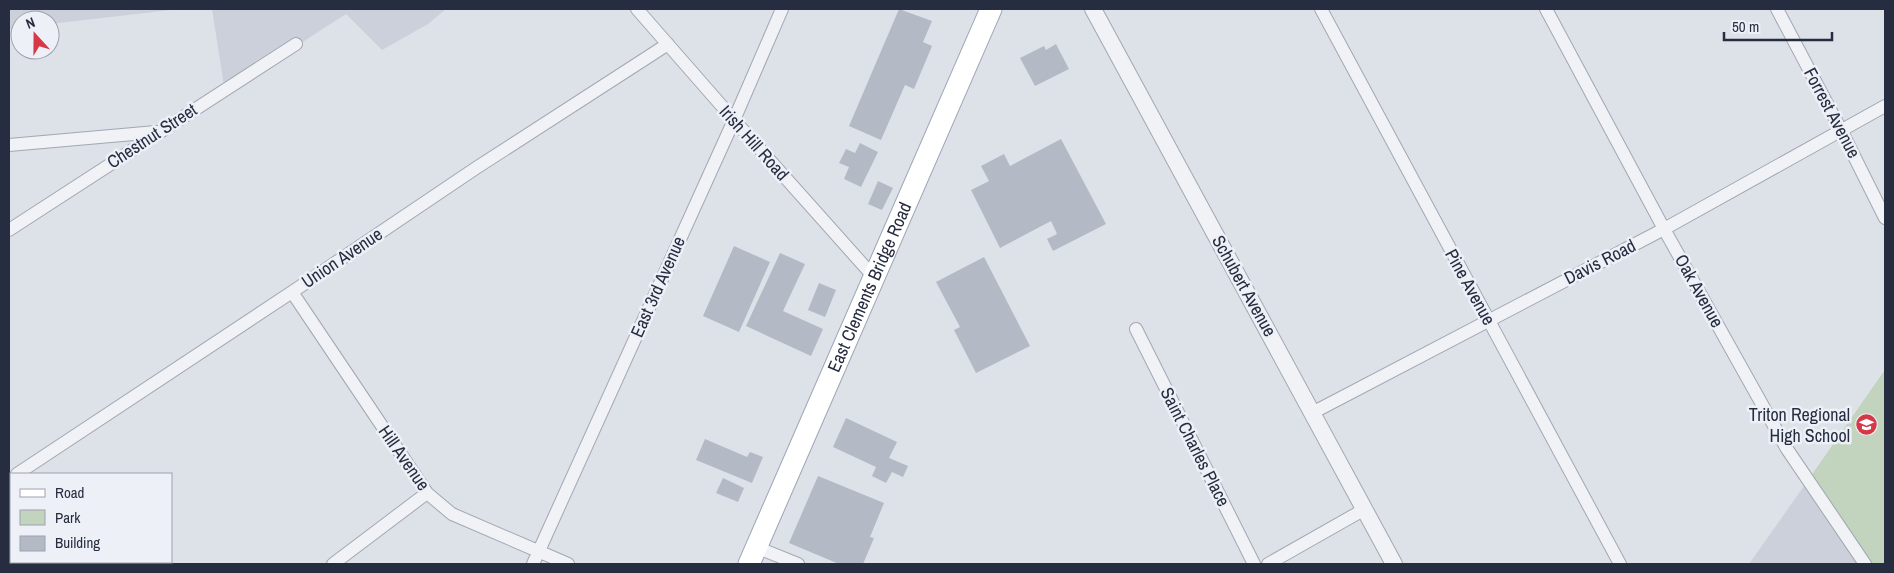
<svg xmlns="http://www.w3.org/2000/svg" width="1894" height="573" font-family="'Archivo Narrow',sans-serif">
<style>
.built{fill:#cbd0da}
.green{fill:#c2d3be}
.building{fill:#b4bac5}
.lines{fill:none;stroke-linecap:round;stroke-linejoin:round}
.minor-casing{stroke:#a2a7b2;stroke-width:14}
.tertiary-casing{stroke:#a2a7b2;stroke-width:18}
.primary-casing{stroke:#9ca4b5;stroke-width:23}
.minor{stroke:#f0f2f6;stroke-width:12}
.tertiary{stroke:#f0f2f6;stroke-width:16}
.primary{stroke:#fff;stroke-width:21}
.labels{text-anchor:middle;stroke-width:5;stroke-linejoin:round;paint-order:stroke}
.street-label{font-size:18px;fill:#262d40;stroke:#edf0f6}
.poi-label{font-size:18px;fill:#262d40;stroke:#edf0f6;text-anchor:end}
</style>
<rect width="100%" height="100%" fill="#dde1e8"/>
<path class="built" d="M9,9h170l-129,15v-4h-30v8l-11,1z
M212,9h234l-18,15 -46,26 -36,-36 -121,78z
M1885,370v194h-136l60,-85z"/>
<path class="green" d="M1885,370v194h-20l-56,-85z"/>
<path class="building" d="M899,9l33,12 -9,21 9,4 -18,43 -9,-4 -24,55 -32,-14z
M1056,44l13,25 -34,17 -15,-28 24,-12 2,4z
M1061,139l45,85 -53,27 -6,-12 10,-5 -6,-13 -51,27 -29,-58 18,-9 -8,-15 23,-12 6,12z
M860,143l18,9 -17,35 -17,-8 5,-12 -10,-4 7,-14 9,4z
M878,181l15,7 -11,22 -14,-6z
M734,246l36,16 -31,70 -36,-16z
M780,253l25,11 -22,47 40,18 -12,27 -65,-30z
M984,257l46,89 -54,27 -22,-43 6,-3 -24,-45z
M819,283l17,7 -11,27 -17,-7z
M846,418l51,24 -8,16 19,8 -5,11 -11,-5 -6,11 -14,-7 4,-9 -43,-20z
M705,439l42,18 3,-5 13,5 -11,26 -56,-23z
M818,476l66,27 -14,34 4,1 -11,26h-24l-50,-21z
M723,478l21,10 -6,14 -22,-9z"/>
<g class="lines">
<defs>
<path id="minor" d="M637,9l97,111 139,156
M1321,9l299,555
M1546,9l118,220 123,220 78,115
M1777,9l64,121 44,88
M9,145l147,-13
M9,230l287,-186
M292,292l135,201 25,21 116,50
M1136,329l118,235
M1312,413l352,-184 221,-123
M17,474l275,-182 184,-124 192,-124
M756,547l42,17
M76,563l1,1
M333,564l94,-71
M533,564l201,-444 48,-111
M1268,564l97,-55"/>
<path id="tertiary" d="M1093,9l301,555"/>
<g id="primary">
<path id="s1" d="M749,564l242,-555"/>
</g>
</defs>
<use href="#minor" class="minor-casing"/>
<use href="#tertiary" class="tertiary-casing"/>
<use href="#primary" class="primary-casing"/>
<use href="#minor" class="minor"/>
<use href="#tertiary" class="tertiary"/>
<use href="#primary" class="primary"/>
</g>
<defs>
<symbol id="school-disc" viewBox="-11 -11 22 22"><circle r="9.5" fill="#d73846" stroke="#edf0f6"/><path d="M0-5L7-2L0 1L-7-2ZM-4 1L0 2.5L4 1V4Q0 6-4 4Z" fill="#fff"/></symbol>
</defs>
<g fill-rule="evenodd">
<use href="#school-disc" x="1854" y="412" width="25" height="25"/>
</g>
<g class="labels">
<g class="street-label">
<text transform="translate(1832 113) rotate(62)" y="6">Forrest Avenue</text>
<text transform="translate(152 136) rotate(-33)" y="6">Chestnut Street</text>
<text transform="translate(754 143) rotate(48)" y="6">Irish Hill Road</text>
<text transform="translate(342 258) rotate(-34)" y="6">Union Avenue</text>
<text transform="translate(1600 262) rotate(-27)" y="6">Davis Road</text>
<text dy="6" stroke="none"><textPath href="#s1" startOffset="302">East Clements Bridge Road</textPath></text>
<text transform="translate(1244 286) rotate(61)" y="6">Schubert Avenue</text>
<text transform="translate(658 287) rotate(-66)" y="6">East 3rd Avenue</text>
<text transform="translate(1470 287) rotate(61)" y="6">Pine Avenue</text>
<text transform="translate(1699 291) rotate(61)" y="6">Oak Avenue</text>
<text transform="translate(1195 447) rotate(63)" y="6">Saint Charles Place</text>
<text transform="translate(404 458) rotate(55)" y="6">Hill Avenue</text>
</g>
<g class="poi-label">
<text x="1850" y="421">Triton Regional<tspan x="1850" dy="21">High School</tspan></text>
</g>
</g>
<rect width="1894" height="573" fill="none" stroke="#262d40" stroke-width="20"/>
<rect x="10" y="473" width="162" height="90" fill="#edf0f6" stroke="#9da2ad"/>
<rect x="20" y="489" width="25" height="8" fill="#ffffff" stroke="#9da2ad"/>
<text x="55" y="498" font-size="15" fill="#262d40">Road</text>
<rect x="20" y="510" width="25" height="15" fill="#c2d3be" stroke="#9da2ad"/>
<text x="55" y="523" font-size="15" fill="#262d40">Park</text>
<rect x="20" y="536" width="25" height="15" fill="#b4bac5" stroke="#9da2ad"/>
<text x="55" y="548" font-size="15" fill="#262d40">Building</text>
<g transform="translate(35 35) rotate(339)"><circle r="24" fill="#edf0f6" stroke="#9da2ad"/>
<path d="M0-4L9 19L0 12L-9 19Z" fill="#d73846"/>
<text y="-8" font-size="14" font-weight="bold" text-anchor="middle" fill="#262d40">N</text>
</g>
<path d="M1724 32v8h108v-8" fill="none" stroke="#262d40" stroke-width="2.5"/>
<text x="1732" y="32" font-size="15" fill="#262d40" stroke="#edf0f6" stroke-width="4" paint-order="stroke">50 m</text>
</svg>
